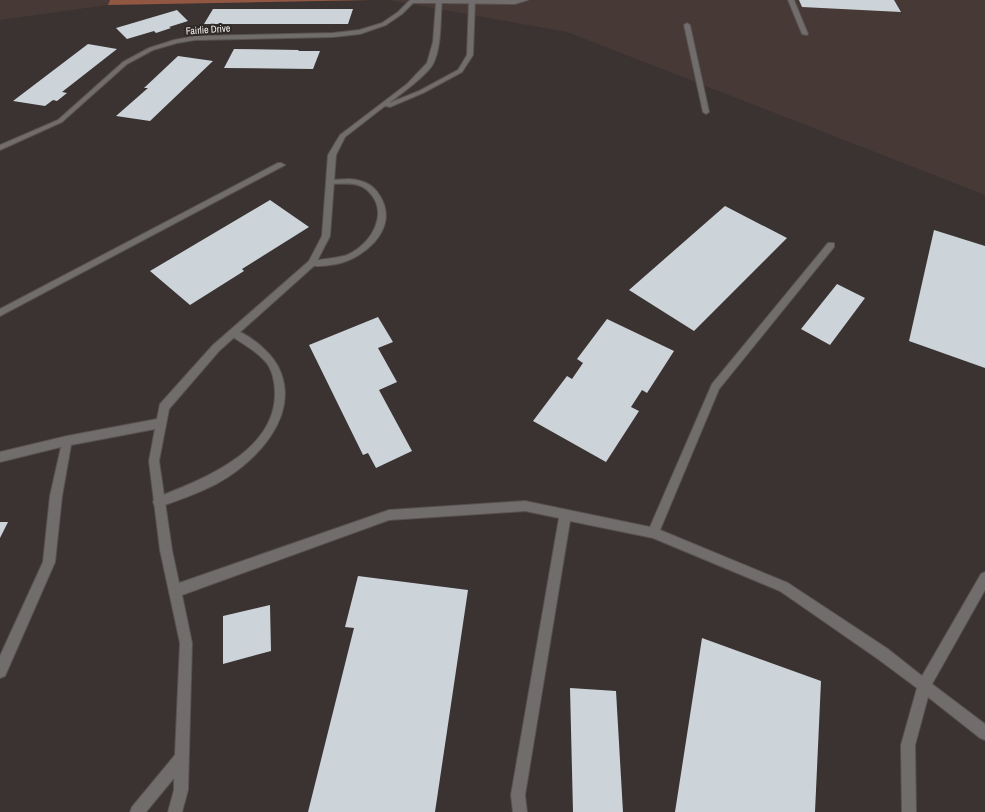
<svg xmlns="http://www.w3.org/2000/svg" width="985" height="812" font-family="'Archivo Narrow',sans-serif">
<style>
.built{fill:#473935}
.forest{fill:#925743}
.building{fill:#cdd4d9}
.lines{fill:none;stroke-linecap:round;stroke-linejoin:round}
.service-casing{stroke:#58514f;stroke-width:2}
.minor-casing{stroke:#58514f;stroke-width:2}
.service{fill:#716d6c;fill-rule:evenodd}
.minor{fill:#716d6c;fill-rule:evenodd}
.labels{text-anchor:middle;stroke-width:4;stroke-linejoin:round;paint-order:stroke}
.far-street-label{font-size:10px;fill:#f3efed;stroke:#2f2927}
</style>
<rect width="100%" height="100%" fill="#3a3331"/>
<path class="built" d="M0,0h372l-264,5 -108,15z
M388,0h597v195l-418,-163z"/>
<path class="forest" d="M110,0h262l-264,5z"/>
<path class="building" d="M799,0h95l7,12 -99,-5z
M213,9h140l-5,15h-144z
M177,10l11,11 -19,6 2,1 -15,5 -2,-2 -27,8 -11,-11z
M88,44l29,5 -55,43 5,1 -10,8 -4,-1 -8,6 -32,-5z
M234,49l65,1 -1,1h22l-7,18 -89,-1z
M178,56l35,5 -63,60 -34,-5 32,-28h-4z
M270,200l39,27 -67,42 2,2 -54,34 -40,-34z
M725,206l62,32 -93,93 -65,-41z
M934,230l51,16v122l-76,-27z
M837,284l28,14 -35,47 -29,-16z
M378,317l15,25 -15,6 19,34 -18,8 33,61 -36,17 -8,-15 -5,2 -54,-110z
M607,319l67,32 -27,42 -5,-3 -11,17 8,4 -33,51 -73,-41 34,-45 5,3 11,-16 -6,-4z
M0,522h8l-8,16z
M358,576l110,14 -33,222h-127l46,-184 -9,-1z
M270,605l1,46 -48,13v-48z
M702,638l119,43 -6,131h-140z
M570,688l46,3 7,121h-50z"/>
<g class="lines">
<defs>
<path id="service" d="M437,0h91l-13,4 -76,-1 -2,-1z
M788,0h6l14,34 -1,1 -5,-1z
M687,23l3,2 19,87 -3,2 -3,-2 -19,-87z
M349,179c14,1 24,5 31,17 21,34 -19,66 -50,69 -6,1 -14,2 -21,0l-1,-2c3,-4 32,-4 41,-9 23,-11 41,-42 19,-63 -10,-10 -25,-7 -38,-7l-4,-2 4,-2z
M233,329c18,6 42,26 48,44 17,46 -26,89 -63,110 -19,10 -39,17 -59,24l-4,-1 -2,-4 2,-4c44,-17 119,-45 120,-103 0,-12 -2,-26 -11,-35 -9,-10 -23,-17 -34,-25l-2,-2 2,-2z"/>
<path id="minor" d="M410,0h32c-2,19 0,47 -9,64 -6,11 -33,31 -44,39l30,-12 39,-21 9,-15 2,-55h6l-2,55 -11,17 -39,21 -33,14 -5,-1 -40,31 -9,18 -6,81 -15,29 -96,86 -50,58 -10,52 13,89 7,33 210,-73 136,-9 125,26 62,-143 116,-141h6v4l-115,142 -59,141 128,53 100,66 34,27 59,-102 4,-2v18l-53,94 53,40v16l-5,-2 -52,-41 -13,48 1,67h-14l-1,-67 16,-57 -39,-29 -98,-68 -127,-53 -83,-17 -45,274 2,17h-14l-2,-17 48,-277 -34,-7 -136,9 -207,75 10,48 -4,147 -6,22h-14l6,-22v-12l-28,34h-16l2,-5 43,-52 5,-112 -20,-93 -11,-89 6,-32 -84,16 -9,51 -7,66 -50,114 -5,2v-22l43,-94 7,-66 11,-49 -61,15v-10l67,-16 90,-17 3,-15 53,-59 96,-84 13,-25 6,-81 12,-20 67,-51 20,-21 6,-21 3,-39h-23l-11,11 -16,11 -26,9 -27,3 -138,3 -18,3 -24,7 -26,14 -65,58 -62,28v-5l58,-25 65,-58 26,-14 25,-8 21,-4 138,-3 26,-3 23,-7 16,-11z
M278,163h3l4,2 -285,151v-7z"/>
</defs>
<use href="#service" class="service-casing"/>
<use href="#minor" class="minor-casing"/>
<use href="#service" class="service"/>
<use href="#minor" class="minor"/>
</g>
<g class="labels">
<g class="far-street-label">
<text transform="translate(208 29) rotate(-4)" y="4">Fairlie Drive</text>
</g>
</g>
</svg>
